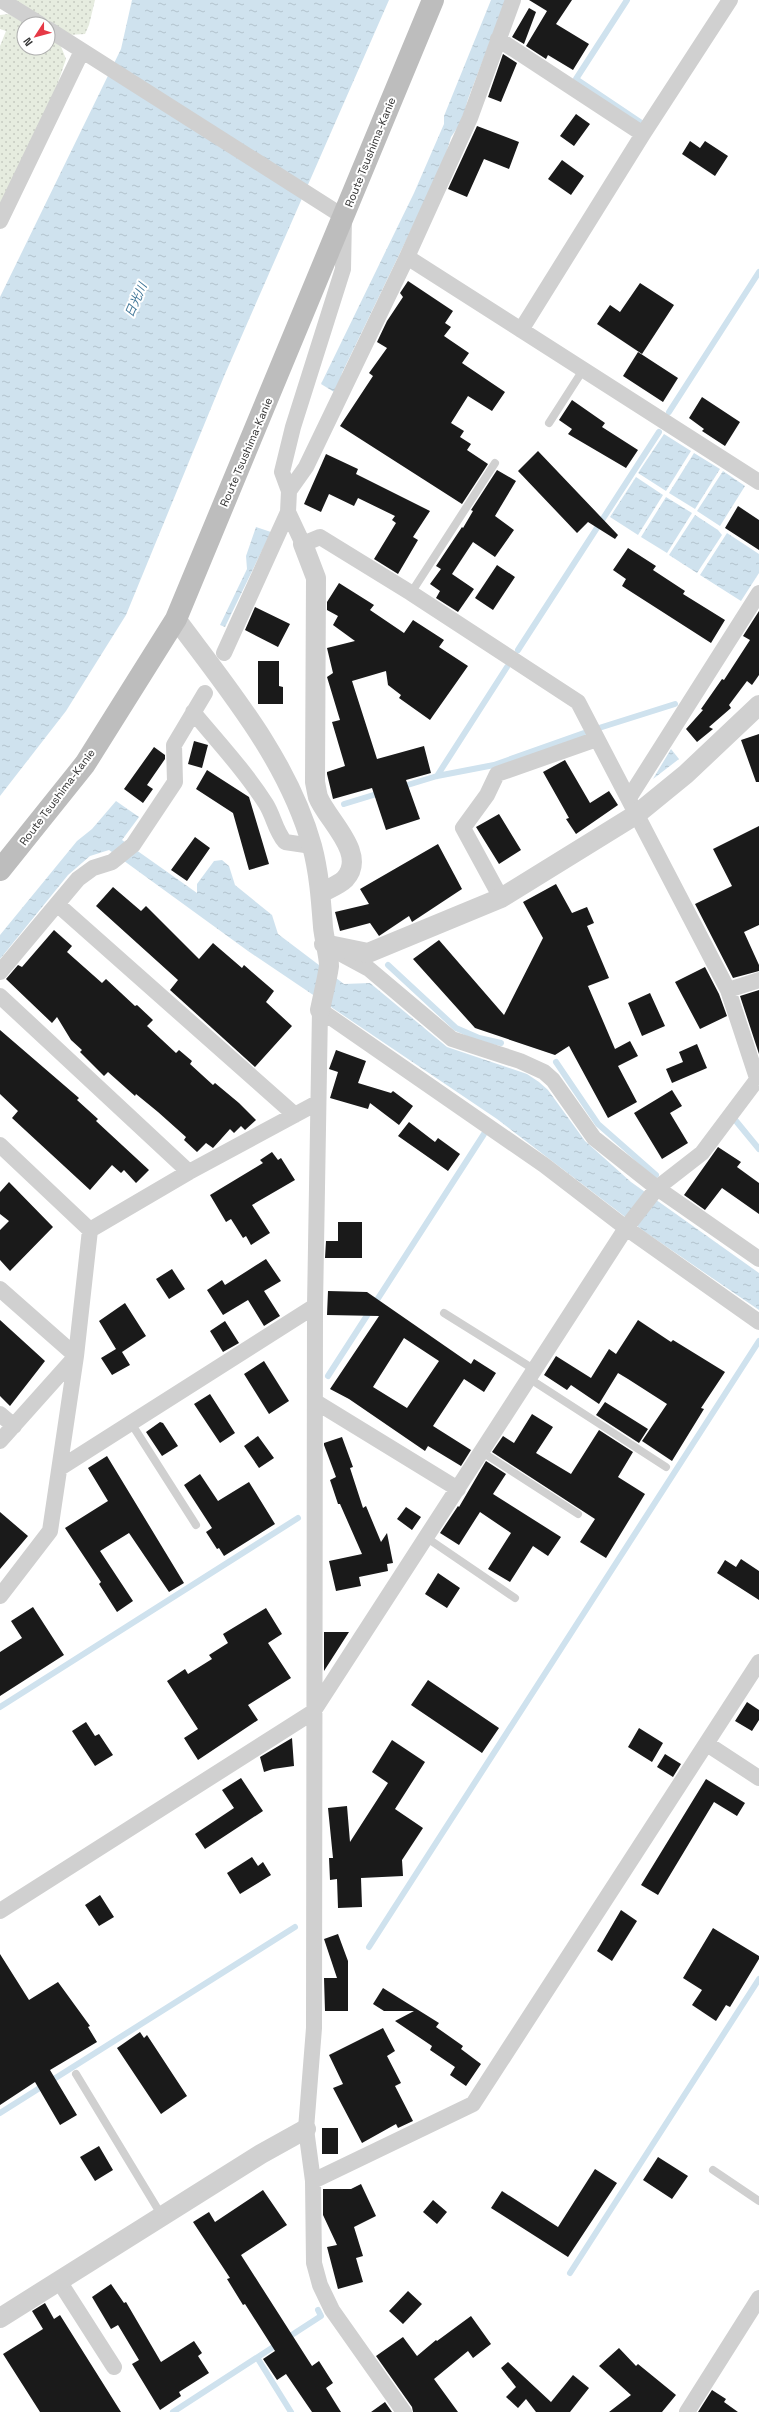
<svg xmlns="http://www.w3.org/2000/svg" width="759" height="2412" font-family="'Space Grotesk','Noto Sans JP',sans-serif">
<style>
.grass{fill:url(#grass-dots)}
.water{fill:url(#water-ripples)}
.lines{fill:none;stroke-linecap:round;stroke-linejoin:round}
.stream{stroke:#cfe2ee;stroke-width:6}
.building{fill:#1a1a1a;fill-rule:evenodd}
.service{stroke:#d0d0d0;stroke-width:8}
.minor{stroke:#d0d0d0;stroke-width:16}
.tertiary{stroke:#d0d0d0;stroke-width:20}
.secondary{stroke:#bdbdbd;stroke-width:22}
.labels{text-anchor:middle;stroke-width:4;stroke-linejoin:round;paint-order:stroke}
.street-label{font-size:11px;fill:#333;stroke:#fff}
.water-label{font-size:12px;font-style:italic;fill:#3f7597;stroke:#fff}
</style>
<defs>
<pattern id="grass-dots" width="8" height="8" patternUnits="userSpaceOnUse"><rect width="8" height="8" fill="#e6ecdf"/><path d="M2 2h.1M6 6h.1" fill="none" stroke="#c6cbc0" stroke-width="1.8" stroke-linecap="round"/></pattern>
<pattern id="water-ripples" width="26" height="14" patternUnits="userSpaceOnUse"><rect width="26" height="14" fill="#cfe2ee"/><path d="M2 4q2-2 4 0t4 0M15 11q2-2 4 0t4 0" fill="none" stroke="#b2c2cd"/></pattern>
</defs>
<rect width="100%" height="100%" fill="#fff"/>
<path class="grass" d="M15,0h80l-6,25 -4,9 -17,1z
M9,14l17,10h-2v24h24v-11l12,7 6,15 -16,47 -50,105v-165l6,-15 -6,-2v-14z"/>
<path class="water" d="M132,0h257l-164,374 -99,241 -60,96 -66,85v-499l121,-248z
M491,0h15l-38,99 -6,22 -11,16 -8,27 -101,209 -4,19h-4l-13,-8 93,-191 30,-69v-8z
M664,434l27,17 -25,40 -28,-18z
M694,453l26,16 -25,40 -26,-16z
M723,471l22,15 -25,40 -23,-15z
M636,477l27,18 -25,40 -28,-18z
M666,497l26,16 -25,40 -26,-16z
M695,515l23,15 4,5 -25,38 -28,-18z
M256,527l15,5 -46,95 -5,-2 27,-56 -1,-13z
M727,533l32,21v19l-18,28 -41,-26z
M671,749l8,10 -26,20z
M116,801l23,16 -17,23 75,53v-9l17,-23 8,-1 7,6 6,19 37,30 6,19 66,50 26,-1 77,64 80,27 12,8 9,8 37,51 46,41 128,91v37l-114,-78 -148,-113 -249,-168 -139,-101 -19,6 -22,19 -68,84v-24l77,-94 15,-12z"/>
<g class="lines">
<path class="stream" d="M627,0l-51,79 64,43
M669,412l90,-140
M518,650l141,-218
M599,728l76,-24
M437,776l70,-109
M401,787l36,-11 57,-11 90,-32
M344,804l36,-11
M388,965l68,63 23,10 22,5
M556,1062l42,62 58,51
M736,1121l23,28
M328,1376l156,-242
M0,1707l298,-189
M369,1947l390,-606
M0,2113l295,-186
M570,2273l189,-294
M258,2359l33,53
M173,2412l148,-96 -3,-6"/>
</g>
<path class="building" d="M529,0h43l-16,24 33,20 -16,26 -25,-15 -2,4 -20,-13 21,-35z
M529,8l7,4 -12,32 -12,-7z
M503,54l14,9 -16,39 -13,-5z
M576,114l14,10 -16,22 -14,-10z
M477,126l42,16 -10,27 -25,-10 -17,38 -19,-8z
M690,141l10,7 5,-7 23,15 -13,20 -33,-22z
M562,160l22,16 -13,19 -23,-16z
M408,281l45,30 -8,12 6,4 -7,9 25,17 -7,10 43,29 -13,19 -24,-15 -17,27 13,8 -4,6 11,7 -4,6 21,14 -26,40 -122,-78 33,-50 -4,-3 18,-25 -10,-6 10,-21 16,-24 -3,-4z
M640,283l34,22 -32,49 -45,-30 13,-19 10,7z
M638,352l40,26 -15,24 -40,-26z
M702,397l38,25 -15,24 -23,-15 2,-2 -15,-11z
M572,400l33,23 -3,4 36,23 -12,18 -58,-34 4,-5 -13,-9z
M538,451l80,84 -3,4 -27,-17 -11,11 -59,-62z
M326,454l32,15 -2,5 74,37 -17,26 5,3 -20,34 -24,-15 22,-36 -4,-3 3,-4 -37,-18 -4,8 -25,-12 -8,18 -17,-8z
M497,470l19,11 -21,35 19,14 -19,27 -22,-15 -21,32 22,15 -16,23 -22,-14 4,-7 -10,-7 11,-15 -5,-3 26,-39 1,1 10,-17 -2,-1z
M738,506l21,14v30l-34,-22z
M628,548l28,18 -3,4 32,21 -2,3 42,26 -14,23 -89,-57 4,-7 -13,-9z
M497,565l18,12 -22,33 -18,-12z
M339,583l35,22 -4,5 34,23 9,-13 31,20 -5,7 29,19 -38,54 -31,-22 2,-3 -13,-10 -2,-14 -34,10 25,78 47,-13 7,27 -25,7 14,39 -34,11 -14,-42 -39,11 -6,-25v-2l18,-6 -13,-44 8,-2 -13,-43 6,-4 -6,-25 28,-7 -22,-16 5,-9 -11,-6v-8z
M255,607l35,17 -12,23 -33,-17z
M759,611v64l-7,10 -5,-4 -18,24 2,3 -22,19 4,2 -16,13 -11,-13 17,-19 -2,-1 21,-30 2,1 26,-40 -7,-4z
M258,661h21v25l4,1v17h-25z
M759,734v48h-3l-15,-42z
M194,741l14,4 -6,23 -14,-4z
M154,747l11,8v4l-18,26 6,4 -10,14 -19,-14z
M565,760l25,43 19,-12 9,14 -42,29 -10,-15 3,-1 -26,-46z
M207,770l42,27 20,67 -20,6 -16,-57 -37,-24z
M499,814l22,36 -22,14 -23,-37z
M759,826v99l-15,7 15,33v6l-26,7 -38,-74 37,-18 -19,-37z
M195,837l15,11 -23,33 -16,-11z
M438,844l24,45 -50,33 -3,-6 -30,20 -9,-13 -30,8 -5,-19 34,-8 -9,-15z
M556,884l16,29 15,-6 7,16 -7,3 22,52 -21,8 27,63 15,-8 8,15 -20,10 19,36 -29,16 -39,-72 -14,9 -80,-27 -62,-69 26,-19 65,75 39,-77 -20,-36z
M113,887l28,24 5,-5 53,53 14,-16 29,25 2,-3 30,26 -8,11 26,24 -37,41 -85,-77 8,-10 -82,-74z
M54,930l18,16 -5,6 35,31 4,-4 29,27 2,-1 16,15 -6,6 29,27 3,-3 13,11 -2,3 23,21 2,-2 24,20 17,17 -11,10 -4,-4 -7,7 -4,-4 -17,19 -7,-5 -9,9 -13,-12 2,-3 -28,-25 -22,-18 -1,2 -27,-24 -4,4 -24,-24 2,-2 -11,-10 -14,-23 -5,6 -46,-44 12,-14 4,2z
M705,967l14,27 8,22 -27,13 -25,-47z
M759,990v64l-19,-58z
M650,993l15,33 -23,10 -14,-33z
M0,1030l79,68 -2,2 21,19 -2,2 53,49 -13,13 -12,-13 -3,3 -9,-8 -22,25 -78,-72 6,-7 -18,-17z
M697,1044l10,24 -35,15 -6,-14 17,-7 -4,-10z
M336,1050l30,11 -8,22 33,10 2,-2 20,15 -14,19 -29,-22 -2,6 -38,-11 8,-26 -9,-3z
M672,1090l10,16 -12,7 18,30 -26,16 -28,-46z
M409,1122l26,20 3,-4 22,16 -12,17 -50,-35z
M718,1147l23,15 -4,5 22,16v31l-37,-26 -17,22 -21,-15z
M272,1152l6,8 3,-2 14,22 -43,25 18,28 -19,12 -5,-9 -3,2 -12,-19 -5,3 -16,-27 53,-32 -3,-3z
M9,1182l44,45 -43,44 -10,-11v-30l9,-9 -9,-7v-22z
M338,1222h24v36h-37l1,-17h12z
M266,1259l15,22 -17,10 16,25 -16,10 -16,-26 -25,15 -16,-25 15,-10 3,5z
M172,1269l13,20 -16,10 -13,-20z
M328,1291l39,1 104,72 3,-5 22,14 -12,19 -20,-13 -31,47 38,24 -10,16 -33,-20 -3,5 -76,-52 -19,-10 49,-73 -52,-1zM404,1338l35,23 -32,47 -34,-21z
M125,1303l21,33 -24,16 8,13 -18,10 -11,-17 15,-9 -17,-28z
M0,1320l45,41 -35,45 -10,-10z
M638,1320l33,22 2,-2 52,32 -24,36 3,1 -32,52 -30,-20 25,-37 -39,-25 -10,-6 -19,31 -28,-19 -4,5 -23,-15 12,-19 35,22 18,-29 7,5z
M225,1321l14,22 -16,9 -13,-21z
M264,1361l25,40 -20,13 -25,-40z
M210,1394l25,39 -15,10 -26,-39z
M605,1402l43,27 -9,14 -43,-28z
M532,1414l21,13 -17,26 35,21 28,-44 34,22 -15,25 27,17 -39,64 -26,-16 15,-23 -103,-67 11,-16 11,7z
M160,1422l3,1 15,23 -16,10 -16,-24z
M258,1436l16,22 -15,10 -15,-22z
M342,1437l11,30 -3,1 13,40 3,-2 15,36 6,-9 6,30 -6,1 1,7 -29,6 2,9 -25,5 -7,-30 33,-7 -22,-50h-2l-8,-24 6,-3 -12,-32v-2z
M107,1456l77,127 -15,9 -40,-59 -29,18 33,50 -16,11 -18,-28 2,-2 -36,-54 43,-27 -20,-33z
M486,1461l20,13 -13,20 68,43 -13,19 -15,-10 -23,36 -22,-13 23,-36 -31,-21 -21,33 -19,-12 18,-27 1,1z
M200,1474l18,27 31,-19 26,42 -51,32 -5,-8 -2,1 -11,-17 6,-4 -28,-43z
M406,1507l15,10 -9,13 -15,-11z
M0,1512l28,24 -28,33z
M741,1559l18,12v29l-42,-27 8,-13 11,7z
M438,1573l22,15 -13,20 -22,-14z
M33,1607l31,48 -64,41v-44l22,-14 -11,-17z
M266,1608l16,26 -14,9 23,35 -43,27 10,15 -60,40 -14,-22 14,-9 -31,-48 18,-12 3,5 24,-15 -3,-4 19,-12 -5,-9z
M324,1632h25l-25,39z
M428,1680l71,48 -17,25 -71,-48z
M747,1702l12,8v10l-7,11 -17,-10z
M86,1722l9,14 4,-2 14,21 -18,11 -23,-35z
M639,1728l24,15 -11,19 -24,-15z
M292,1738l2,28 -21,3 -9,3 -4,-15z
M392,1740l33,22 -30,47 28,19 -21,32 1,16 -42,2 1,29 -24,1 -1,-29 -7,1 -1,-22h4l-5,-50 19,-2 3,36 38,-59 -16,-11z
M665,1754l16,10 -8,13 -16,-10z
M241,1778l22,33 -58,38 -10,-15 39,-26 -12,-18z
M706,1779l39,24 -8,13 -23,-14 -56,93 -17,-10z
M252,1857l6,9 5,-4 8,13 -31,19 -13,-21z
M100,1895l14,22 -15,9 -14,-21z
M621,1910l16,11 -25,40 -15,-10z
M713,1928l46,28v3l-29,48 -4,-2 -10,16 -24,-16 10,-15 -19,-12z
M338,1934l10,27v50h-23l-1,-33h13l-13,-39z
M0,1954l29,46 29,-18 32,44 -2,1 9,15 -47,28 27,45 -17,10 -25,-43 -35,23z
M383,1988l56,35 -3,4 27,19 -2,3 20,15 -15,22 -16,-11 5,-8 -25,-17 2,-4 -37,-25 19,-10h-30l-11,-7z
M383,2028l12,23 -8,5 14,27 -6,3 18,35 -15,7 -2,-4 -34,19 -29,-55 10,-4 -14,-29z
M140,2032l4,6 3,-3 40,61 -26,18 -44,-66z
M322,2128h16v26h-16z
M99,2146l14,24 -18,11 -15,-24z
M658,2157l30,19 -16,23 -29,-19z
M595,2169l22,14 -49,74 -77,-49 11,-17 56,36z
M361,2184l15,32 -22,11 9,29 -7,2 7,24 -25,7 -11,-42 10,-2 -14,-30v-26h28z
M263,2190l24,35 -46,30 71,111 7,-5 14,22 -7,5 15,24h-29l-26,-38 -9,6 -14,-21 12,-8 -30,-47 -2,1 -16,-26 3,-1 -37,-56 16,-10 6,10z
M433,2200l14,12 -10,12 -14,-12z
M111,2284l13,19 2,-1 35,60 33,-21 8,12 -4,3 11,17 -30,19 2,4 -21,14 -28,-46 7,-4 -21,-35 -7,4 -19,-32z
M408,2291l14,13 -19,20 -14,-13z
M45,2303l9,16 6,-4 61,97h-81l-37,-58 40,-25 -11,-18z
M471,2316l20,28 -18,14 -5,-7 -34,28 24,33h-45l-1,-5 -36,-51 27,-19 14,19 19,-16 1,1z
M619,2348l17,18 2,-2 38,31 -14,17h-53l22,-17 -32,-29z
M508,2362l43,40 22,-27 16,13 -19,24h-34l-10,-13 -8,9 -12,-11 10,-10 -15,-19z
M712,2390l14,9 -2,3 14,10h-40z
M385,2402l7,10h-21z"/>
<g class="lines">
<path class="service" d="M549,423l34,-53
M411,593l84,-130
M444,1313l91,57
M530,1379l136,88
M131,1423l65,102
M482,1452l96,62
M427,1538l88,60
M76,2074l86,142
M713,2170l46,31"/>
<path class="minor" d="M1,0l39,24
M48,29l296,188 -1,52 -50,158 -11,45 7,19 -1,21 15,32 17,-7 91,56 167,109 150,288 29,88
M498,39l145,95
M0,221l82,-170
M407,257l352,225
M521,330l122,-196 87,-134
M289,491l17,-24 101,-210 63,-139 43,-118
M224,653l64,-141
M193,712c25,30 52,59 73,92 8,13 9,26 19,38l27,4
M629,798l130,-205
M501,898l-38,-70 24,-33 10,-21 100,-35
M57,904l238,211
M332,949l37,20 83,70 68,22 24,11 9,8 41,58 63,50 102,71
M0,972l78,-93 15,-11 19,-6 21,-17 42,-63 -1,-37 31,-52
M728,990l31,-10
M0,996l189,176
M320,1010l-5,296 -1,722 -8,101 7,52 1,82 6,22 12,25 72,102
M320,1010l224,155 82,63 133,94
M0,1145l90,85
M0,1289l76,67
M316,1402l142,87
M0,1414l14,12
M0,1441l76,-85
M60,1468l255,-162
M0,1596l50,-65 26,-175 14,-126 99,-58 128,-69
M707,1744l52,34
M0,1911l313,-199 313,-484 31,-40 45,-35 57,-76
M313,2181l160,-77 286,-442
M59,2281l55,86
M687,2412l72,-114"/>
<path class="tertiary" d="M303,544l13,34 -1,204c1,5 2,11 3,15 9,23 50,57 27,82 -6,6 -17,10 -24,14
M176,619c52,70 112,141 136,227 7,26 9,54 11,81 1,11 6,29 6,39 -2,14 -6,29 -9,44
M324,944l44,9 133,-55 136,-84 49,-40 73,-69
M0,2318l261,-164 45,-25"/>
<path class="secondary" d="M0,870l85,-106 91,-145 257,-619"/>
</g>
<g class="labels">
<g class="street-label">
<text transform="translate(370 152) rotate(-68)" y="4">Route Tsushima-Kanie</text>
<text transform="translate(246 452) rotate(-67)" y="4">Route Tsushima-Kanie</text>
<text transform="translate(57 797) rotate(-53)" y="4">Route Tsushima-Kanie</text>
</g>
<g class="water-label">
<text transform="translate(136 300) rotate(-66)" y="4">日光川</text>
</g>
</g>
<g transform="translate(36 36) rotate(234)"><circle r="19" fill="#ffffff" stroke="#adadad"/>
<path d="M0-3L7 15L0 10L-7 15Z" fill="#e63946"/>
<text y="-6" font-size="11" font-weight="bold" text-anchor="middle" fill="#333333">N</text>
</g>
</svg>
